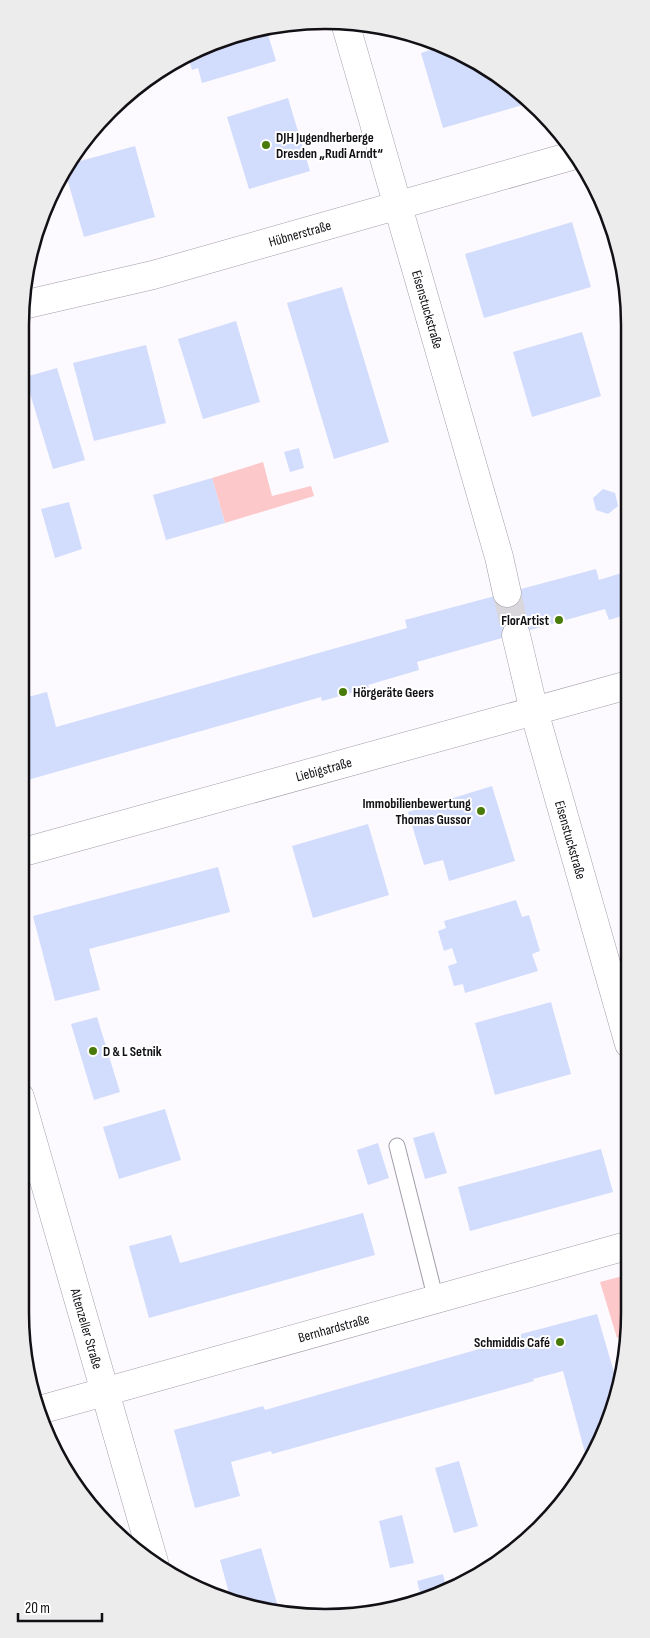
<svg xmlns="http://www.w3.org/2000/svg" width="650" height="1638" font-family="'Sofia Sans Condensed',sans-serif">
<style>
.green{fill:#fdc8ca}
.building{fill:#d2dcfc}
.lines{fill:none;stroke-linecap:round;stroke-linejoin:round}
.street-tunnel{stroke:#d9d7dc;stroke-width:28;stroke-dasharray:28 14;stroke-linecap:butt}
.lane-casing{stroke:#a29da9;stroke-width:17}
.street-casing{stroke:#a29da9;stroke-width:29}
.lane{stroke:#fff;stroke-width:15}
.street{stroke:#fff;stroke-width:28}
.poi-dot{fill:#487b09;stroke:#fff;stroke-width:2}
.labels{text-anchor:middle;stroke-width:4;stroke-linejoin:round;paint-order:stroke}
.poi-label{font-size:14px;font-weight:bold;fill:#121014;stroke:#fff;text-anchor:start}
.street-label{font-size:14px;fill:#121014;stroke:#fff}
.rim{fill:none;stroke:#121014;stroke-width:2.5}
</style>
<rect width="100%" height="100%" fill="#fcfaff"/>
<path class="green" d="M263,462l9,34 39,-10 3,10 -89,27 -13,-45z
M630,1274v39l-4,22 -9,3 -17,-56z"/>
<path class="building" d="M267,31l9,30 -74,22 -4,-15 -6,2 -5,-16 3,-2z
M443,46l51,25 36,32 -87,25 -22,-75z
M288,98l22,73 -61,18 -22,-72z
M135,146l20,71 -71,20 -18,-62 7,-12z
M572,222l19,65 -107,31 -19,-64z
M342,287l47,155 -55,17 -47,-156z
M236,321l24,81 -57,17 -25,-80z
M582,332l19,64 -69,21 -19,-65z
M146,345l20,78 -72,18 -21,-78z
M57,368l28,92 -32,9 -28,-92z
M299,448l5,20 -14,4 -6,-20z
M212,478l13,45 -59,17 -13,-45z
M603,489l12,4 3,13 -10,8 -12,-4 -3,-12z
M69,502l13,47 -27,9 -14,-49z
M596,569l3,11 29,-9v43l-19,6 -4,-11 -188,53 2,8 -51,15 1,3 -47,13 -1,-4 -297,84 -4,-15v-67l27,-7 9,35 351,-99 -2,-8z
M20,585l10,30 -10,3z
M492,786l23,75 -66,20 -6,-21 -19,5 -16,-53z
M368,824l21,71 -76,23 -21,-72z
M218,867l12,45 -141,37 11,41 -45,11 -22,-85z
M516,900l6,17 7,-2 11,36 -8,3 6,17 -73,22 -2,-9 -9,2 -6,-20 9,-3 -5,-15 -8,3 -6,-20 8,-3 -2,-7z
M551,1002l20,72 -76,21 -20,-72z
M97,1017l23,75 -26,8 -23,-76z
M165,1109l16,51 -62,19 -16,-52z
M434,1132l13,41 -22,6 -12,-41z
M378,1143l11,35 -21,7 -11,-35z
M601,1149l12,43 -143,39 -12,-44z
M363,1213l12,42 -226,63 -20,-72 42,-11 9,28z
M597,1314l21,72 -4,25 -27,49 -24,-89 -30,8 1,2 -262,73 -1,-3 -40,11 9,34 -45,12 -21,-78 89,-24 2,4 256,-73v-3z
M459,1461l19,65 -24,7 -19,-65z
M402,1515l12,48 -24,5 -11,-47z
M261,1548l19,66 -50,-17 -10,-37z
M443,1574l3,13 -25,10 -4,-16z"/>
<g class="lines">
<path class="street-tunnel" d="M507,593l9,42"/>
<defs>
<path id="lane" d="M397,1146l39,154"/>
<g id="street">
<path id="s1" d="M346,26l153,531 8,36"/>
<path id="s2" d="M23,305l130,-30 422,-120"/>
<path id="s3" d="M516,635l18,76 95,333"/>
<path id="s4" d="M20,853l608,-168"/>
<path id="s5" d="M20,1097l134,465"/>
<path id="s6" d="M36,1411l594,-166"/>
</g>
</defs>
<use href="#lane" class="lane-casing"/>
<use href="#street" class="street-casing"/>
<use href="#lane" class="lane"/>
<use href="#street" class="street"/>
</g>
<g class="poi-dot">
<circle cx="266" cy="145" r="5"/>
<circle cx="559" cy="620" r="5"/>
<circle cx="343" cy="692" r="5"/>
<circle cx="481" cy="811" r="5"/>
<circle cx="93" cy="1051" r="5"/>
<circle cx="560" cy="1342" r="5"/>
</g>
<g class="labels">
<g class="poi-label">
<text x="276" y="142">DJH Jugendherberge<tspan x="276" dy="16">Dresden „Rudi Arndt“</tspan></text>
<text x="549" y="625" text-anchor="end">FlorArtist</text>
<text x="353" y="697">Hörgeräte Geers</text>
<text x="471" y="808" text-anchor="end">Immobilienbewertung<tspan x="471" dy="16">Thomas Gussor</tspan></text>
<text x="103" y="1056">D &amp; L Setnik</text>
<text x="550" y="1347" text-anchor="end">Schmiddis Café</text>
</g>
<g class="street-label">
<text dy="5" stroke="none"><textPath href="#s2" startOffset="286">Hübnerstraße</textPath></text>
<text dy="5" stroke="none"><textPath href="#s1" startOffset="295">Eisenstuckstraße</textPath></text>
<text dy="5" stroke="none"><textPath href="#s4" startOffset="315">Liebigstraße</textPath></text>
<text dy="5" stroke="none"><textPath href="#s3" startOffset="212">Eisenstuckstraße</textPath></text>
<text dy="5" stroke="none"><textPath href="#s6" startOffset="309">Bernhardstraße</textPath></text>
<text dy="5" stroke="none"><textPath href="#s5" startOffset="241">Altenzeller Straße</textPath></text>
</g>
</g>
<path d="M0 0H650V1638H0ZM325 29H325A296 296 0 0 1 621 325V1313A296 296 0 0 1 325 1609H325A296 296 0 0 1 29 1313V325A296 296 0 0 1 325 29Z" fill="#ececec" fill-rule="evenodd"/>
<path class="rim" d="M325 29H325A296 296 0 0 1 621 325V1313A296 296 0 0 1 325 1609H325A296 296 0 0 1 29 1313V325A296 296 0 0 1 325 29Z"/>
<path d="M18 1613v8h84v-8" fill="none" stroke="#121014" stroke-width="2.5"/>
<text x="25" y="1613" font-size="15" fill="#121014" stroke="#ffffff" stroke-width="4" paint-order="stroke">20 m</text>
</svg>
